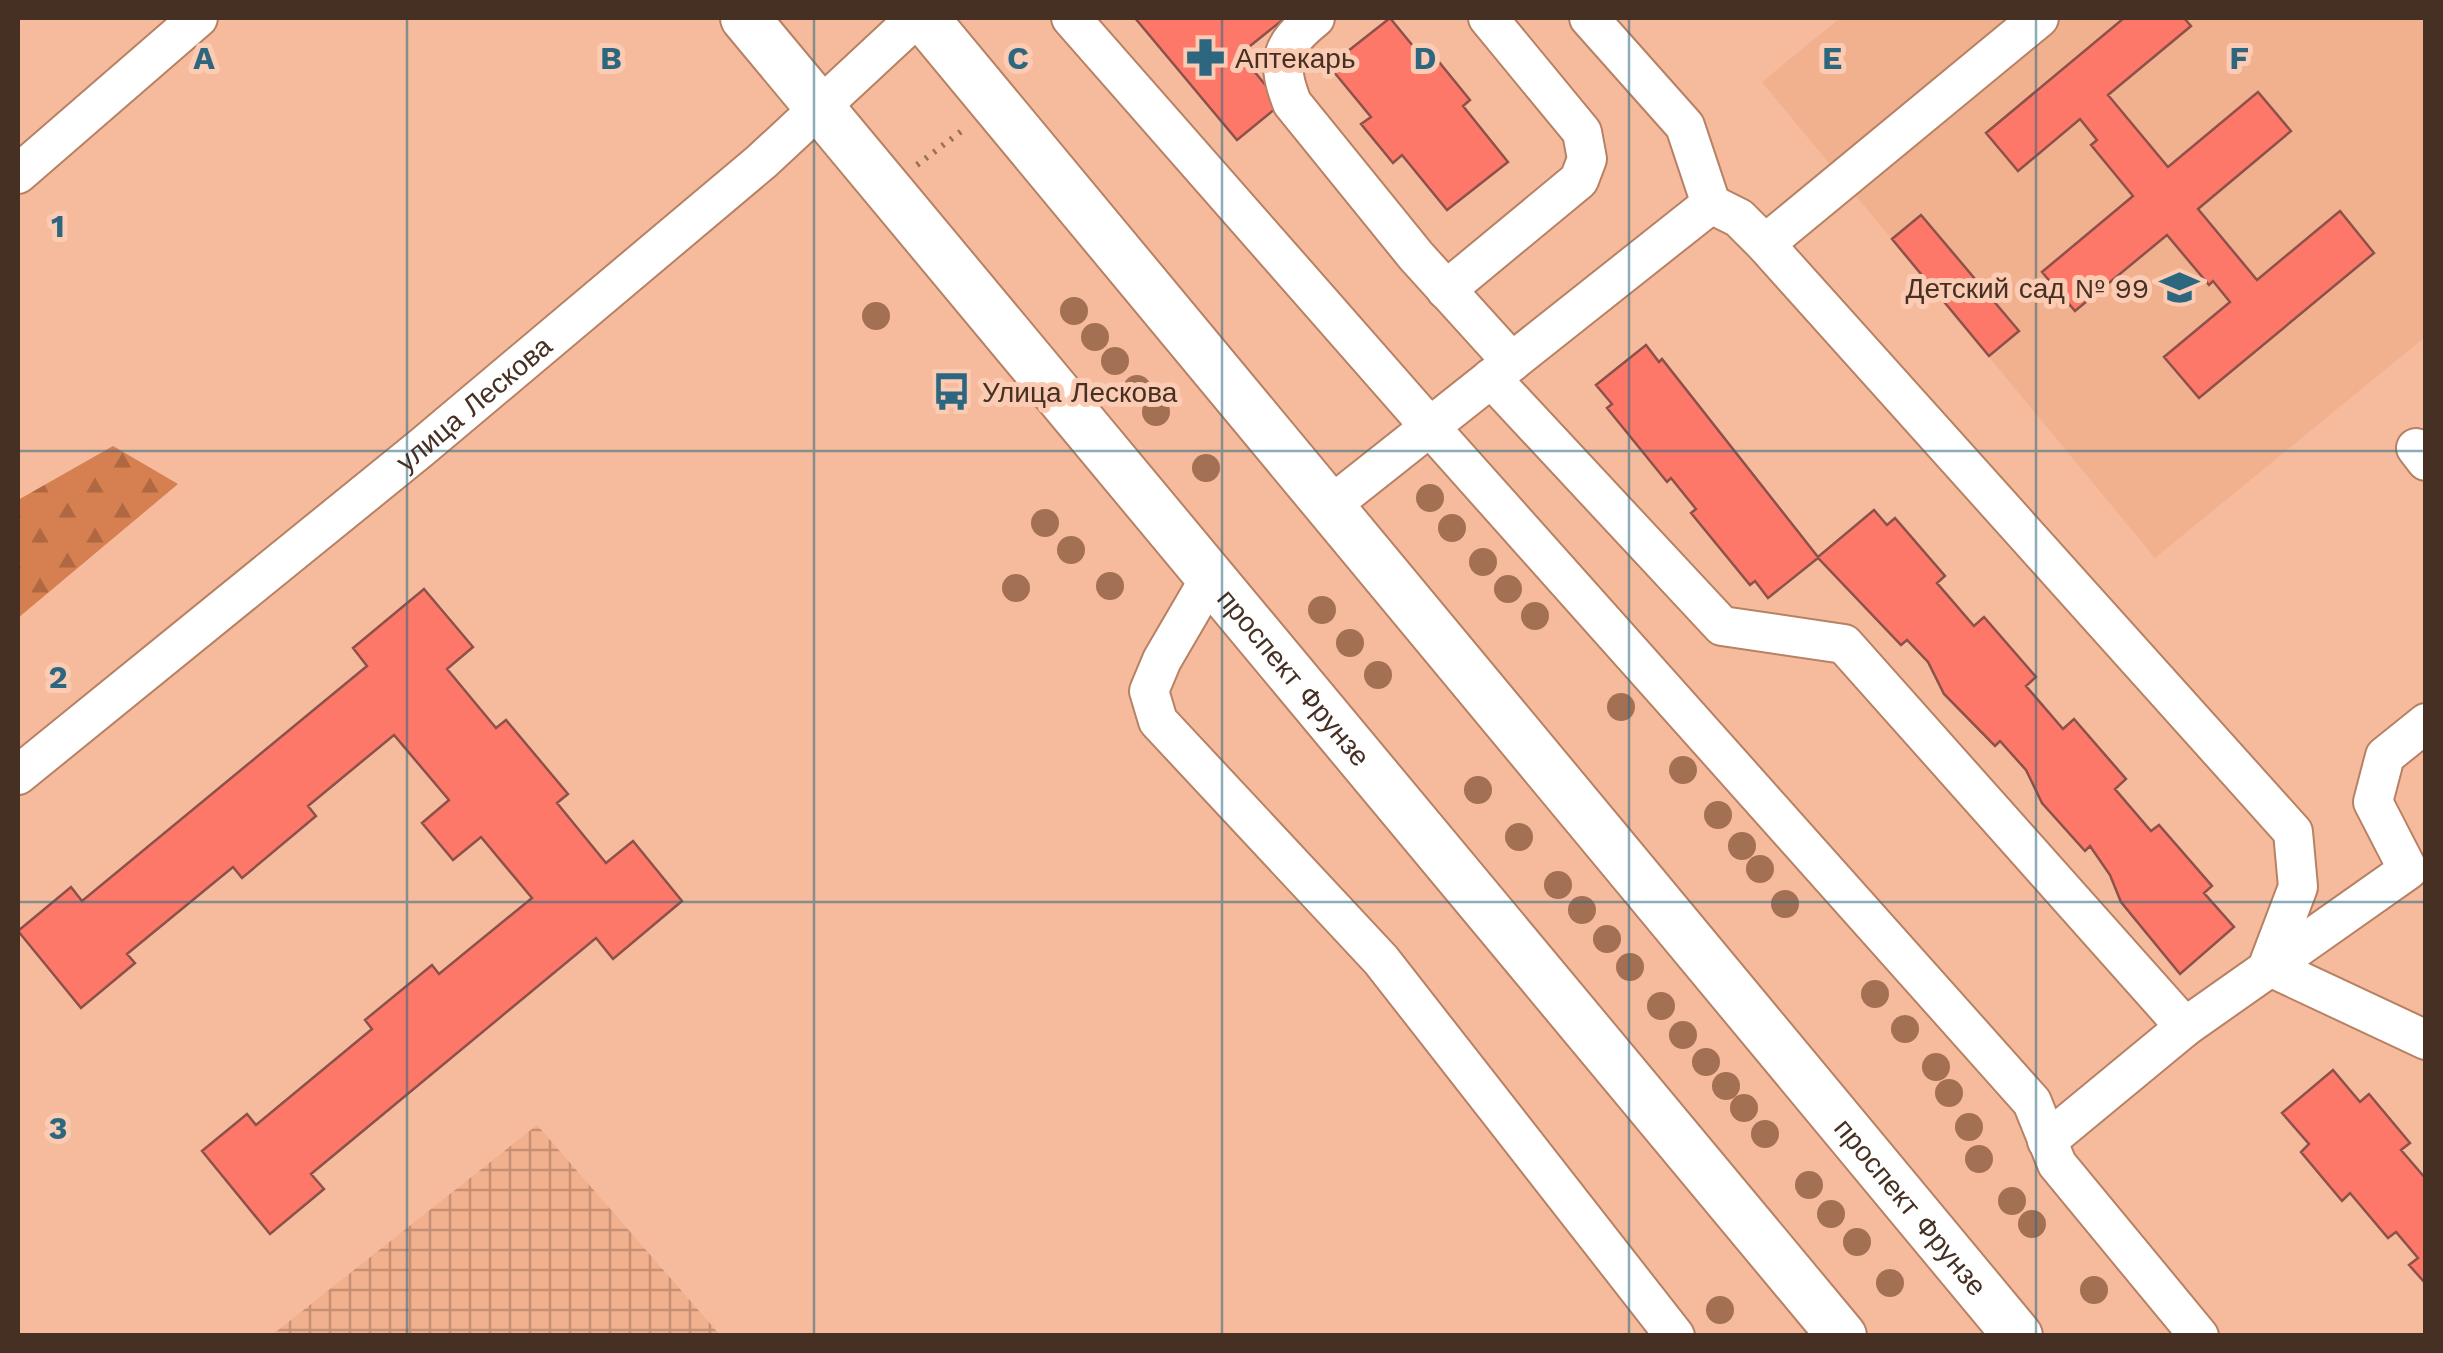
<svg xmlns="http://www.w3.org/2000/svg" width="2443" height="1353" font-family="'Work Sans',sans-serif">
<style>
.built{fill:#f1b08e}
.industrial{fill:url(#industrial-grid)}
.forest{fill:url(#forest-firs)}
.building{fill:#fe7869;stroke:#8c524a;stroke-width:2.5}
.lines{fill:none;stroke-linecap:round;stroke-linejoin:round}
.minor-casing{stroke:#b78164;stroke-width:42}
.major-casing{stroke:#b78164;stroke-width:52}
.path{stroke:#98705c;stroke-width:6;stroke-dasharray:2.5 8;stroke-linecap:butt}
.minor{stroke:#fff;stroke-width:38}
.major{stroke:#fff;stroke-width:48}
.tree{fill:#a47053}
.grid{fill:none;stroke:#2c677f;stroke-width:2.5;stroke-opacity:0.55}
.labels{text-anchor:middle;stroke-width:10;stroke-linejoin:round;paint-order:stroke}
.poi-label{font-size:28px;fill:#462f23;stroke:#fbccb3;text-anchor:start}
.street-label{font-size:28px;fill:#462f23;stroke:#fbccb3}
.grid-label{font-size:32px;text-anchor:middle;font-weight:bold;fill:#2c677f;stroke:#fbccb3;stroke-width:10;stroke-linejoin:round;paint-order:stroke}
</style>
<defs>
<pattern id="industrial-grid" width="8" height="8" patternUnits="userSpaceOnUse" patternTransform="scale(2.5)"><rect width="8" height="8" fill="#f1b08e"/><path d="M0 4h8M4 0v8" fill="none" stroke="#c59074"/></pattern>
<pattern id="forest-firs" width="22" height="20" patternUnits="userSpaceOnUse" patternTransform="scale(2.5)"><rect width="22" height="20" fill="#d67f50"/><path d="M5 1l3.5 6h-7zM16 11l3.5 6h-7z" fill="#af6842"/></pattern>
</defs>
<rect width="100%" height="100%" fill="#f6bb9d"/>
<path class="built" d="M1840,18h585v319l-270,221 -393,-476z"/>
<path class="industrial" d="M537,1125l183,210h-448z"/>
<path class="forest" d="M113,446l65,38 -160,134v-118z"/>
<path class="building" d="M1135,18h150l-45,36 41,50 -44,36z
M1390,18l41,50 8,-6 31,38 -7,6 45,56 -61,48 -45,-55 -9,8 -32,-39 10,-7 -42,-51z
M2124,18h60l7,8 -83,69 60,72 90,-75 33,39 -93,78 59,71 83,-69 34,42 -175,145 -35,-41 66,-55 -17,-21 -4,4 -42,-50 -92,76 -33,-39 91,-76 -42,-51 6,-5 -17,-21 -62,52 -32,-38z
M1921,215l98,116 -30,25 -97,-117z
M1646,345l13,17 3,-3 156,198 56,-47 13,15 8,-7 50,58 -8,7 37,43 10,-9 52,60 -10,9 37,43 11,-10 52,60 -11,10 36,42 8,-6 53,61 -8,7 30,34 -54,47 -59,-72 -11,-27 -20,-29 -5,5 -43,-48 -16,-33 -26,-29 -5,5 -51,-52 -16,-32 -21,-22 -6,5 -83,-87 -50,40 -13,-17 -5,4 -59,-72 5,-4 -25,-31 -4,4 -60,-74 5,-4 -16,-19z
M424,589l49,58 -26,22 49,59 10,-8 62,74 -11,9 49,60 27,-22 49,60 -69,58 -17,-21 -285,236 13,15 -54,45 -68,-83 45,-37 9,11 116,-96 -7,-9 67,-55 7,9 93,-76 -51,-61 -28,23 -31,-37 27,-23 -55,-65 -86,71 8,10 -74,62 -9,-11 -106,87 8,9 -54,45 -63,-77 53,-44 11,14 285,-235 -14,-18z
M2333,1070l27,32 9,-8 41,49 -9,7 25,29v105l-17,-19 9,-7 -22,-26 -8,6 -38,-45 -8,8 -41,-49 8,-8 -27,-31z"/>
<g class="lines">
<defs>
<g id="minor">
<path d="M1071,18l359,409 602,675 25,62 142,172"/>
<path d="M1315,18c-35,28 -39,43 -23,85l124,153 96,106"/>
<path d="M1589,18l96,108 26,78"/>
<path d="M18,174l180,-156"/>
<path d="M1765,244l274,-226"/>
<path d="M1446,290l133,-110 8,-21 -5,-27 -94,-114"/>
<path d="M1491,378l231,248 122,18 341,383"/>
<path d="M2416,448l10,13"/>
<path d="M1330,506l381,-302 28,14 26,26 528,588 5,55 -30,79 158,74"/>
<path d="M1211,576l-49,84 -13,31 9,30 223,239 294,376"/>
<path id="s1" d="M18,775l403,-327 340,-286 155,-144"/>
<path d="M2047,1141l138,-114 223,-157 -35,-68 12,-46 41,-33"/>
</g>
<g id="major">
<path id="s2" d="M745,18l1097,1318"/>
<path id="s3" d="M924,18l1094,1318"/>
</g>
</defs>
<use href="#minor" class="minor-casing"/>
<use href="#major" class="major-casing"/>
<path class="path" d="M917,165l46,-35"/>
<use href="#minor" class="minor"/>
<use href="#major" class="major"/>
</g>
<g class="tree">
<circle cx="1074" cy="311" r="14"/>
<circle cx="876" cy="316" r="14"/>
<circle cx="1095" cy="337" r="14"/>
<circle cx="1115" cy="361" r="14"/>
<circle cx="1137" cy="389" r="14"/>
<circle cx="1156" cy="412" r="14"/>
<circle cx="1206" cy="468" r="14"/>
<circle cx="1430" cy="498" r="14"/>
<circle cx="1045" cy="523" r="14"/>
<circle cx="1452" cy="528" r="14"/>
<circle cx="1071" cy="550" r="14"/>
<circle cx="1483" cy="562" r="14"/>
<circle cx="1110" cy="586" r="14"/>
<circle cx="1016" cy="588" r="14"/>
<circle cx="1508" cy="589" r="14"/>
<circle cx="1322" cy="610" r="14"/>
<circle cx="1535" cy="616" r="14"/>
<circle cx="1350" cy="643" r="14"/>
<circle cx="1378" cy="675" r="14"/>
<circle cx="1621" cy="707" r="14"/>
<circle cx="1683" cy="770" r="14"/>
<circle cx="1478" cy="790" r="14"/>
<circle cx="1718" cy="815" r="14"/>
<circle cx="1519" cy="837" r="14"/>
<circle cx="1742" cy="846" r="14"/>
<circle cx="1760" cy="869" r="14"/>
<circle cx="1558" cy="885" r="14"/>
<circle cx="1785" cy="904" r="14"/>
<circle cx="1582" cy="910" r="14"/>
<circle cx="1607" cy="939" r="14"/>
<circle cx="1630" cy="967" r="14"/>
<circle cx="1875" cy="994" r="14"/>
<circle cx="1661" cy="1006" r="14"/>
<circle cx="1905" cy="1029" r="14"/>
<circle cx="1683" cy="1035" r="14"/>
<circle cx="1706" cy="1062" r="14"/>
<circle cx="1936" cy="1067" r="14"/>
<circle cx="1726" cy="1086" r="14"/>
<circle cx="1949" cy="1093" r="14"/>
<circle cx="1744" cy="1108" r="14"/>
<circle cx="1969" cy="1127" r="14"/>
<circle cx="1765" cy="1134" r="14"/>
<circle cx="1979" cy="1159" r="14"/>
<circle cx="1809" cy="1185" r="14"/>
<circle cx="2012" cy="1201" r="14"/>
<circle cx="1831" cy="1214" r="14"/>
<circle cx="2032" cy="1224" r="14"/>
<circle cx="1857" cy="1242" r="14"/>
<circle cx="1890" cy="1283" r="14"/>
<circle cx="2094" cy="1290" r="14"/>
<circle cx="1720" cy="1310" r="14"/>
</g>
<path class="grid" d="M407,18v1318M814,18v1318M1222,18v1318M1629,18v1318M2036,18v1318M18,451h2408M18,902h2408"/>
<defs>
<symbol id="pharmacy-bare" viewBox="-9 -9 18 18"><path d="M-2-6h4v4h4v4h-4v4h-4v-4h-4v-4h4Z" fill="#2c677f" stroke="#fbccb3" stroke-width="2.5" paint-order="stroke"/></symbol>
<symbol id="school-bare" viewBox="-9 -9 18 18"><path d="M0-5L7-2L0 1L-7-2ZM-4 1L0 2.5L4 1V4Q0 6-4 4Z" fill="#2c677f" stroke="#fbccb3" stroke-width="2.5" paint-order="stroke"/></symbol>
<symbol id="bus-bare" viewBox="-9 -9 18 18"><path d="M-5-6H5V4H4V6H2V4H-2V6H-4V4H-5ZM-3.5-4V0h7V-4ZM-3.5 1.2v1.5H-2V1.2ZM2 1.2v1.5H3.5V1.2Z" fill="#2c677f" stroke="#fbccb3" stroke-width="2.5" paint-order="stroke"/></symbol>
</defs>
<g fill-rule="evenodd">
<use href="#pharmacy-bare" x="1178" y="30" width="55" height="55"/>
<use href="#school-bare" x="2152" y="260" width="55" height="55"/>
<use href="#bus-bare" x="924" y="364" width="55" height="55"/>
</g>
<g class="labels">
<g class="poi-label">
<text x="1235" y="68">Аптекарь</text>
<text x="2149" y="298" text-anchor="end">Детский сад № 99</text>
<text x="982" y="402">Улица Лескова</text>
</g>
<g class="street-label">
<text dy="10" stroke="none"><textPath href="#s1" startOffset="588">улица Лескова</textPath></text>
<text dy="10" stroke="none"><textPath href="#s2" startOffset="858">проспект Фрунзе</textPath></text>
<text dy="10" stroke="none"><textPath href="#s3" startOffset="1545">проспект Фрунзе</textPath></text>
</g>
</g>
<g class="grid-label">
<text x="204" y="69">A</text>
<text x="611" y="69">B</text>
<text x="1018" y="69">C</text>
<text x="1425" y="69">D</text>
<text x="1832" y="69">E</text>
<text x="2239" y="69">F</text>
<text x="58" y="237">1</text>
<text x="58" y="688">2</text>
<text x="58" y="1139">3</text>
</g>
<rect width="2443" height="1353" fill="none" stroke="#462f23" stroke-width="40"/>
</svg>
